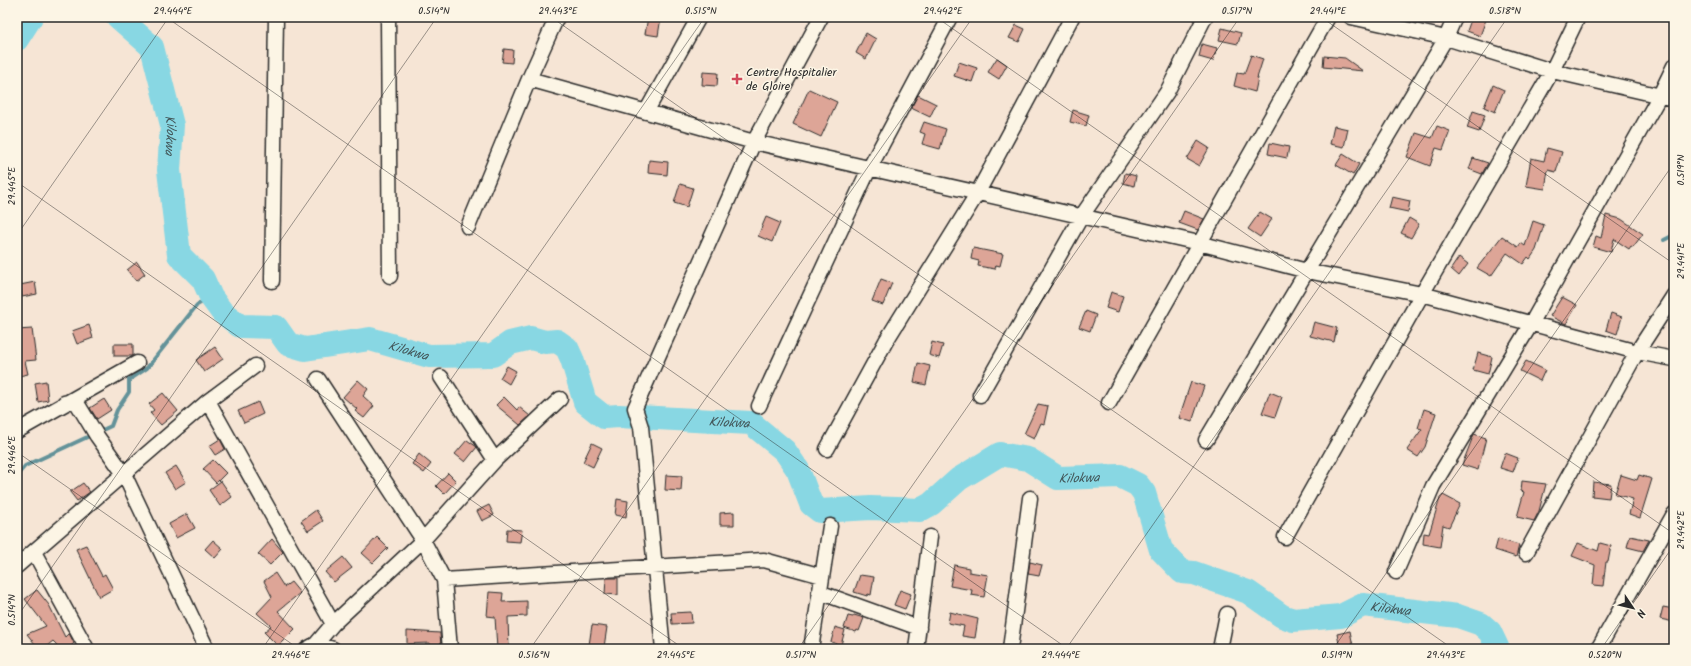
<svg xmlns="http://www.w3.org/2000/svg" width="1691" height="666" font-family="Kalam,sans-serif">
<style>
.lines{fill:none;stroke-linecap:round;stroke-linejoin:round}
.stream{stroke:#639299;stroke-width:4}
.river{stroke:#88d7e3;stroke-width:24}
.building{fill:#dda597;stroke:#2b2b2b}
.minor-casing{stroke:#2b2b2b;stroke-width:17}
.minor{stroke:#fcf5e5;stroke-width:14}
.ticks{fill:none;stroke:#2b2b2b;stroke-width:1;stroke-opacity:0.45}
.poi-dot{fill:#d1495b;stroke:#fcf5e5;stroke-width:1.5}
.labels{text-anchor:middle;stroke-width:3;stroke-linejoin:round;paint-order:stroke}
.poi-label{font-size:12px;fill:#2b2b2b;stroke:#fcf5e5;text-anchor:start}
.water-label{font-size:13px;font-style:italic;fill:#425659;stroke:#fcf5e5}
.neatline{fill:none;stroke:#2b2b2b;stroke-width:1.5}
.ticks-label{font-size:10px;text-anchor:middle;fill:#2b2b2b}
</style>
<rect width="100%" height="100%" fill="#f6e5d5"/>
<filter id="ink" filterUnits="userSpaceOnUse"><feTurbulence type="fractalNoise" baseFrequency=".025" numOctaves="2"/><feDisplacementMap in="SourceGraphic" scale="8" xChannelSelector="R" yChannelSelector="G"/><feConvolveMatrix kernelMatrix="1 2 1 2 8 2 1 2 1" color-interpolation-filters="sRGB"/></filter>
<g filter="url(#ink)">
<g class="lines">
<path class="stream" d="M1664,240l10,-5
M17,493l2,-2v-18l6,-7 86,-40 6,-16 12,-18v-12l18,-12 50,-63 14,-8"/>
<g class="river">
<path id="s1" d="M118,17l34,30 20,78 -3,45 10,85 24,24 8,18 11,15 18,14 36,1 12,17 17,5 65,-10 59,17 64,-1 17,-12 21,-5 14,4 12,-1 10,7 5,11 13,43 19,15 15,-1 132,7 34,28 13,19 13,34 9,7 51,-3 49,2 11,-6 28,-25 41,-25 28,5 30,19 62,-2 18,9 6,8 17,57 21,22 12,1 54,19 34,24 11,4 48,-4 22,-11 95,11 23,8 9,8 8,17"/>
<path d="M17,39l14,-22"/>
</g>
</g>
<path class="building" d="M648,17h13l-3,19 -13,-2z
M1472,17h15l-7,19 -13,-5z
M1016,25l9,4 -6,13 -10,-4z
M1222,28l19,5 -3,11 -19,-4z
M866,33l10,6 -10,20 -10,-6z
M1202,44l15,4 -4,13 -14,-4z
M504,49l9,1 -1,13 -10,-1z
M1251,55l12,4 -6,19h1l-3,14 -21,-6 3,-13 7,1z
M1324,56l21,2 18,13 -40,-4z
M997,58l10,7 -8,14 -11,-7z
M959,62l18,6 -5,14 -18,-6z
M703,72l15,1 -1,13 -15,-1z
M1493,85l11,5 -9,22 -11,-5z
M809,89l28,13 -16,35 -28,-13z
M918,95l18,9 -6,13 -19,-9z
M1073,110l16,5 -3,11 -16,-4z
M1473,111l12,4 -6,17 -12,-4z
M924,122l22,7 -6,20 -18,-5 3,-10 -5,-2z
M1334,126l14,3 -4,18 -14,-3z
M1437,126l13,5 -7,19 -7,-2 -6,18 -23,-9 9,-24 16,5z
M1198,141l11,7 -10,18 -12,-7z
M1270,143l19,4 -2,11 -19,-4z
M1547,148l15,4 -6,20 -8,-2 -3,19 -19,-3 5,-28 13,3z
M1343,154l16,10 -6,11 -17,-10z
M1473,158l15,5 -6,11 -13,-5z
M649,160l19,2 -1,13 -19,-2z
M1125,173l11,3 -2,10 -11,-3z
M680,184l13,4 -6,19 -13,-4z
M1392,197l18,4 -2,11 -19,-4z
M1184,211l20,8 -6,11 -19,-7z
M1260,212l12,7 -12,18 -12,-8z
M1606,215l15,4 22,15 -10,13 -2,-1 -2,3 -15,-10 -3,13 -18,-5 3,-11 5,2z
M766,217l14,6 -8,19 -14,-6z
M1409,218l10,6 -8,14 -10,-5z
M1533,221l11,4 -8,25 -6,9 -2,-2 -5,7 -16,-11 -16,23 -14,-8 25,-32 16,11 3,-4 4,3z
M973,248l30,6 -3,12 -4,-1 -1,4 -17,-3 1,-5 -8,-2z
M1459,257l9,7 -9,12 -8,-7z
M137,262l8,12 -9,7 -9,-11z
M881,279l11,4 -9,22 -11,-4z
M35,282l2,12 -15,3 -2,-12z
M1111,292l12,4 -5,16 -12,-4z
M1562,297l15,8 -11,19 -16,-8z
M1086,311l10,4 -6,16 -11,-4z
M1611,313l11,4 -5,17 -11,-4z
M1314,322l23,6 -3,14 -24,-6z
M89,325l4,13 -16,6 -5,-13z
M32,329l4,31 -11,1 3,13 -9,2 -2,-46z
M932,342l11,3 -4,13 -10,-3z
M114,344h19v12h-19z
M215,347l8,12 -19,13 -8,-12z
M1478,353l14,4 -4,17 -15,-4z
M1526,361l19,9 -5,11 -20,-10z
M918,363l12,3 -4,19 -12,-3z
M507,366l9,5 -7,13 -9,-6z
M358,380l10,9 -5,7 11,10 -10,12 -9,-7 2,-2 -14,-12z
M46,381l2,19 -10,2 -3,-19z
M1191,382l13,4 -12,36 -13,-4z
M1270,392l12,5 -7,20 -13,-4z
M163,393l15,18 -17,14 -11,-12 4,-3 -5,-6z
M504,397l13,13 2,-3 11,9 -10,9 -24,-20z
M104,399l7,11 -14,9 -7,-11z
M258,402l5,12 -19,9 -6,-12z
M1038,404l10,2 -4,18 -3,-1 -7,16 -10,-5z
M1424,409l12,4 -11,34 -7,10 -11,-7 15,-21 -4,-1z
M1474,434l12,4 -8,32 -16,-5z
M220,439l5,10 -10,6 -6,-9z
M467,440l10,7 -12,15 -10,-8z
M592,443l10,5 -9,19 -10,-5z
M1505,453l13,5 -5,14 -13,-4z
M419,454l12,10 -7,9 -12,-9z
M213,460l13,13 -10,10 -13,-14z
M176,466l10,16 -11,7 -10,-16z
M448,473l8,8 -12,13 -8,-8z
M666,475l16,1 -1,15 -16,-1z
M1621,475l16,5 2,-5 13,4 -12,39 -11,-4 4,-15 -18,-5z
M221,481l11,16 -12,9 -11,-16z
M1522,481l24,3 -7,27 -5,10 -17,-4 7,-25 -3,-1z
M1593,482l18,2 -2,14 -17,-2z
M83,483l7,9 -13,9 -7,-9z
M1443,495l17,9 -11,23 -6,-2 -3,22 -17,-3 1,-11 5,1 11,-36z
M617,499l11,2 -2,16 -11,-2z
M489,505l5,10 -12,6 -5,-10z
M316,510l7,11 -15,10 -7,-10z
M734,512v13h-14v-12z
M187,514l8,14 -19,10 -7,-14z
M507,529l15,1 -2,12 -14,-1z
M1630,536l19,4 -6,11 -16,-4z
M377,537l11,11 -15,15 -11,-10z
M272,539l11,13 -13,13 -12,-11z
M1498,539l21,6 -3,12 -21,-7z
M213,540l10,9 -8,9 -10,-9z
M1578,543l20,8 2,-8 11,3 -3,16h-2l-3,24 -10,-1 2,-20 -23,-9z
M86,545l16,31 3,-2 8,15 -14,8 -23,-48z
M343,557l9,11 -18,14 -9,-10z
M1030,562l12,3 -3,11 -11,-2z
M954,565l15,3v4l19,3 -4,22 -13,-2 1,-5 -22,-4z
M275,573l9,14 7,-5 9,11 -22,18 17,18 -17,17 -14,-14 7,-6 -14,-13 15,-16 -8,-16z
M860,575l14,2 -3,18 -3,-1 -1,2 -13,-4z
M606,578h12v17l-13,-1z
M37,590l12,15 16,32 4,-4 5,10 -4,4 1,2h-18l4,-4 -4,-4 -10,8h-4l-12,-15 19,-8 -21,-27z
M900,590l11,4 -6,15 -11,-4z
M489,592l14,1 -1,9 25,-1v15l-19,1 1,32h-12l-2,-32 -8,-1z
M1663,607l11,2v13l-14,-3z
M691,612l1,11 -20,1 -1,-11z
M950,612l28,7 -3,19 -13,-2 2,-10 -16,-3z
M854,615l10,3 -5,13 -2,-1 -1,2 -12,-4 4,-12 5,1z
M592,625l15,2 -3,20 -15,-2z
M835,627l10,3 -4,15 -10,-3z
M407,631l33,2 1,14 -11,-1v-3l-23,1z
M1350,631l3,15 -13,2 -3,-14z"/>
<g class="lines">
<defs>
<path id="minor" d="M388,17l2,259
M1351,17l95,21 106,33 122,28
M529,79l225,63 445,101 108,28 115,23 215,58 37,7
M646,112l53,-95
M468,227l61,-148 28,-62
M272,281l4,-264
M441,377l54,83
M318,379l105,161 21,40 6,69
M980,395l101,-178 86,-125 38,-75
M208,401l125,223
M64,403l8,-2 5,2 20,33 27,38 83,175
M1109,403l219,-386
M759,406l110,-237 81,-152
M17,431l120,-68
M1206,440l240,-402 9,-21
M827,449l59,-108 91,-147 95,-177
M1285,537l137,-243 130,-223 26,-54
M34,552l53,97
M1526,553l111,-201 37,-57
M17,566l191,-165 47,-35
M1396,572l37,-86 98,-162 128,-227 15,-31
M444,580l320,-20 58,16
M819,592l100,36
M316,644l17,5
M307,649l9,-5 17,-20 90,-84 72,-80 65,-61
M663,649l-22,-222 -6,-19 119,-266 67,-125
M811,649l19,-123
M916,649l14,-112
M1010,649l20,-151
M1220,649l7,-35
M1598,649l76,-135"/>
</defs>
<use href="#minor" class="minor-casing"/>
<use href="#minor" class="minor"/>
</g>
</g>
<path class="ticks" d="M166,17l902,632M551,17l902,632M936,17l738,517M1321,17l353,247M17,182l667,467M17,235l152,-218M17,452l282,197M17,617l420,-600M262,649l443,-632M530,649l443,-632M798,649l442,-632M1066,649l442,-632M1333,649l341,-486M1601,649l73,-104"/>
<path class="poi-dot" d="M735 73h4v4h4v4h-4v4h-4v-4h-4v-4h4z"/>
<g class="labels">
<g class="poi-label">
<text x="746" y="76">Centre Hospitalier<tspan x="746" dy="14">de Gloire</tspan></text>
</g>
<g class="water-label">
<text dy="5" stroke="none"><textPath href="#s1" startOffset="136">Kilokwa</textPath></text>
<text dy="5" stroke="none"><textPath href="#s1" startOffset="532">Kilokwa</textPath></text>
<text dy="5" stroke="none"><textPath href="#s1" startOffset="905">Kilokwa</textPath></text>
<text dy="5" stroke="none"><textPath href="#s1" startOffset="1325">Kilokwa</textPath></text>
<text dy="5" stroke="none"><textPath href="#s1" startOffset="1709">Kilokwa</textPath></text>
</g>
</g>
<rect width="1691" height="666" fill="none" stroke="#fcf5e5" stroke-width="44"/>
<g transform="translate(1633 608) rotate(125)" stroke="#fcf5e5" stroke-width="3" paint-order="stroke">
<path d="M0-3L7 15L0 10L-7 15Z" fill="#2b2b2b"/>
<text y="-6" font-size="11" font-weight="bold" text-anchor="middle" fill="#2b2b2b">N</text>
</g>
<rect x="22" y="22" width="1647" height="622" class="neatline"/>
<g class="ticks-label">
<text x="173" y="14">29.444°E</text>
<text x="434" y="14">0.514°N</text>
<text x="558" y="14">29.443°E</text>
<text x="701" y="14">0.515°N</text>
<text x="943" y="14">29.442°E</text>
<text x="1237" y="14">0.517°N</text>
<text x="1328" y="14">29.441°E</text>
<text x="1505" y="14">0.518°N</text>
<text transform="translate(1680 170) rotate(-90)" y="4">0.519°N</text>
<text transform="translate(11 186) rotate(-90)" y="4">29.445°E</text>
<text transform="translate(1680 261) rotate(-90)" y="4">29.441°E</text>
<text transform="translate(11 455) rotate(-90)" y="4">29.446°E</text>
<text transform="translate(1680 530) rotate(-90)" y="4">29.442°E</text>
<text transform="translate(11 610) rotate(-90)" y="4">0.514°N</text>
<text x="291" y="658">29.446°E</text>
<text x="534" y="658">0.516°N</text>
<text x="676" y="658">29.445°E</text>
<text x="801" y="658">0.517°N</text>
<text x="1061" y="658">29.444°E</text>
<text x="1337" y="658">0.519°N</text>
<text x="1446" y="658">29.443°E</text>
<text x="1605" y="658">0.520°N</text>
</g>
</svg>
